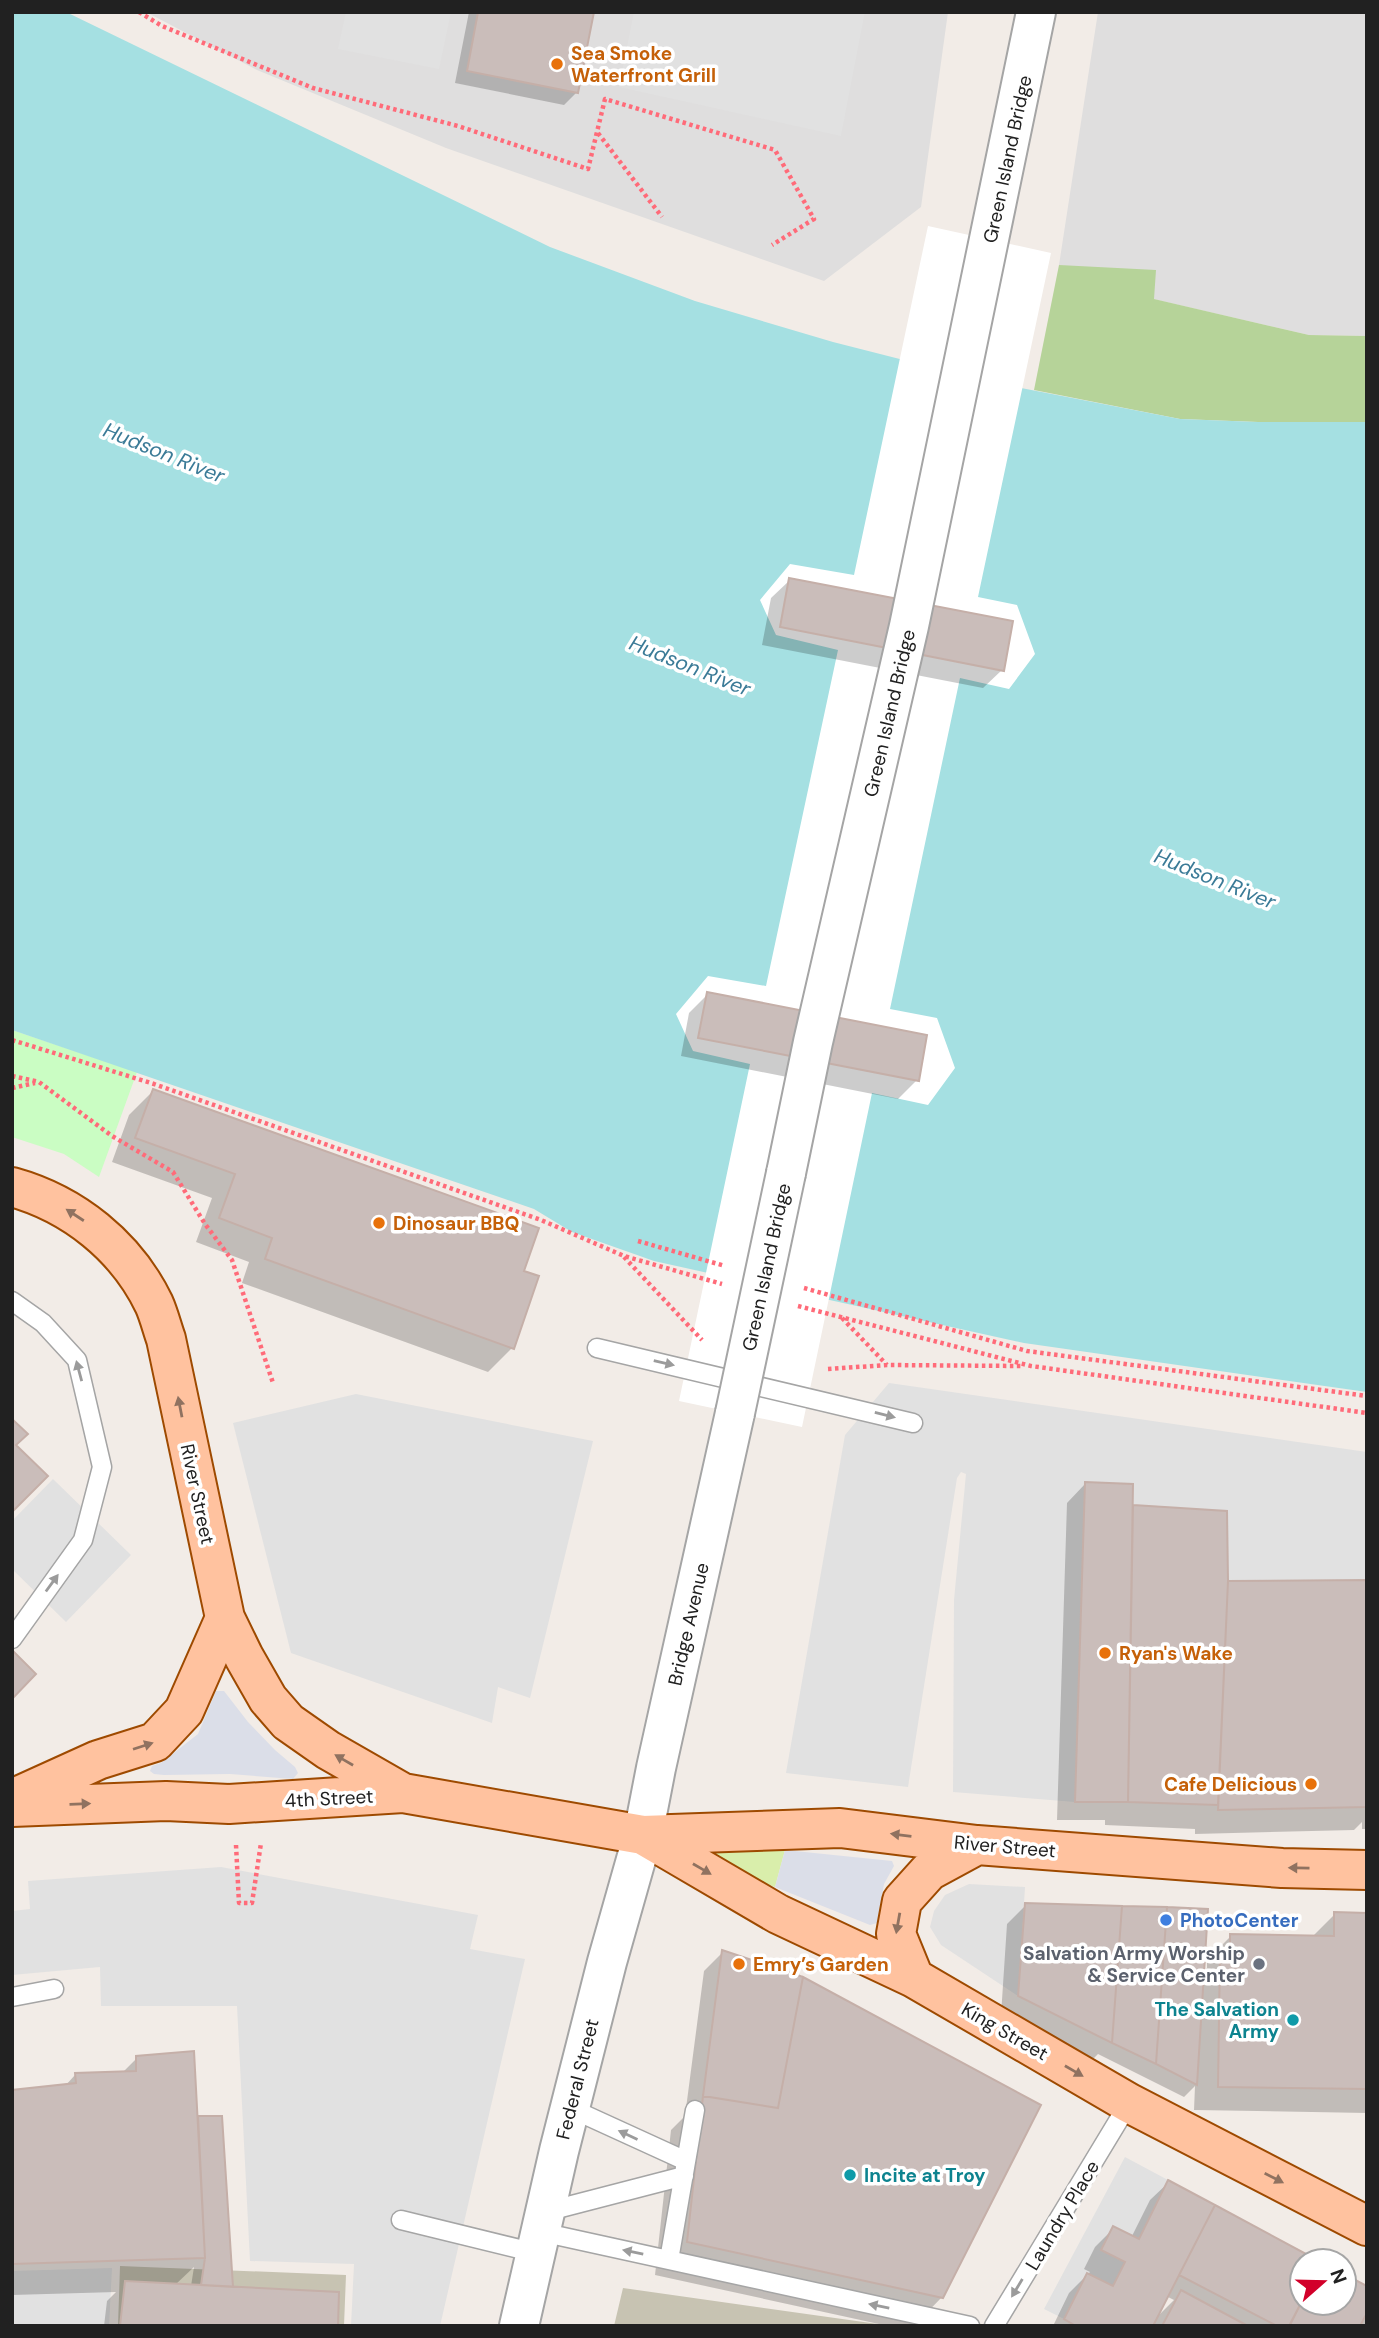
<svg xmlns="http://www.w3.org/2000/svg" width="1379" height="2338" font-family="'DM Sans',sans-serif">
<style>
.residential{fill:#dfdede}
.construction{fill:#c7c3b2}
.grass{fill:#d9eeab}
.forest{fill:#b6d399}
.park{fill:#cafdc3}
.parking{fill:#e1e1e1}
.plaza{fill:#dbdee8}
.water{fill:#a5e0e2}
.pier{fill:#fff}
.shadow{fill:#0003;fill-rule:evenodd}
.building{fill:#cabdba;stroke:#c5afa8;stroke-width:2}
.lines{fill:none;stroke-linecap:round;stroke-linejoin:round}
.service-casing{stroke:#a5a5a5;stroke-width:21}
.tertiary-casing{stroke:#a5a5a5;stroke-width:42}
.primary-casing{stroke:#9e4a00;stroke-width:42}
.path{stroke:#ff6b79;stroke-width:4.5;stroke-dasharray:3.5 3.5;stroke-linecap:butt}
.service{stroke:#fff;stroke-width:18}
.tertiary{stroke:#fff;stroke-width:38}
.primary{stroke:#ffc29f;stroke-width:38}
.tertiary-bridge-casing{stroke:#a5a5a5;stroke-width:42;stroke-linecap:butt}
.tertiary-bridge{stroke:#fff;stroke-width:38}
.oneway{fill:#907260}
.oneway2{fill:#9b9b9b}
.food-dot{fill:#e8710a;stroke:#fff;stroke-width:2.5}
.shop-dot{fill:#3f7fe0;stroke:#fff;stroke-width:2.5}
.worship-dot{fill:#6b7280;stroke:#fff;stroke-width:2.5}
.culture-dot{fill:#0f9aa8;stroke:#fff;stroke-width:2.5}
.labels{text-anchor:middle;stroke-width:7;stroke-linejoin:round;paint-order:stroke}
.food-label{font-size:19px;font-weight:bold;fill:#c56008;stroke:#fff;text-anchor:start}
.street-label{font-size:19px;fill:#212121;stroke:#fff}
.shop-label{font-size:19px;font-weight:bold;fill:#366cbe;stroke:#fff;text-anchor:start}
.worship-label{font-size:19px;font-weight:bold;fill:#5b616d;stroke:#fff;text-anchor:end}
.culture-label{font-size:19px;font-weight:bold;fill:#0d838f;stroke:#fff;text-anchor:end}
.water-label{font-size:21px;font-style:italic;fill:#3b7b97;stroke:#fff}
</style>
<rect width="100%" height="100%" fill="#f2ece7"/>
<path class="residential" d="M146,12h802l-27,195 -97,74 -378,-133 -189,-78z
M1098,12h269v324l-58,-1 -156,-36 -94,-34z"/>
<path class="construction" d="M120,2266l226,9 -2,51h-226z
M623,2288l269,38h-278z"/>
<path class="grass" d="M733,1845l52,5 -10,37 -54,-19 -7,-13 3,-6z"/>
<path class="forest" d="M1059,265l97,5 -2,29 155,36 58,1v86h-109l-78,-3 -146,-29z"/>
<path class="park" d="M12,1030l125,42 -38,105 -35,-23 -52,-17z"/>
<path class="parking" d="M346,12h105l-12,57 -101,-20z
M634,12h231l-24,124 -222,-49z
M889,1383l478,69v128l-139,1 -1,-70 -94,-6v-21l-48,-1 -10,319 -122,-10 1,-192 12,-126 -5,-2 -4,6 -49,309 -122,-14 59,-338z
M356,1394l237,47 -63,257 -32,-11 -6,36 -201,-70 -58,-230z
M53,1479l78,76 -65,67 -54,-53v-48z
M221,1867l257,48 -8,34 55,10 -85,367h-89l3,-62 -104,-3 -13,-255h-136l-1,-39 -88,8v-64l18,-2 -2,-28z
M969,1884l56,3 -7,109 -77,-51 -11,-18 4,-16 11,-16z
M1125,2157l43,23 -29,59 -38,11 24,12 -12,24 -26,-13 -23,46 -20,-10z
M112,2268l-3,58h-97v-55z"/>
<path class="plaza" d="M216,1691h8l24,31 27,28 20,17 3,6 -5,6 -63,-5 -66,1 -10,-1 -4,-3 2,-5 9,-3 37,-29z
M785,1850l107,11 2,5 -10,18 -7,39 -7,2 -95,-38z"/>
<path class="water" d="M12,12h54l484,235 145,54 138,41 157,40 190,37 78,3h109v970l-343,-49 -370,-82 -82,-29 -38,-23 -522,-179z"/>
<path class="pier" d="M928,226l123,27 -73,344 39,8 18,49 -26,35 -49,-11 -70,331 47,9 18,50 -27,37 -56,-12 -70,334 -123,-26 71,-337 -57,-13 -17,-37 32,-38 58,10 72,-336 -62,-15 -16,-35 30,-36 64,11z"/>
<path class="shadow" d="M469,12h123l-15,80 -13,13 -109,-22z
M790,580l212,90 -19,18 -221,-43 9,-47z
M708,994l209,86 -19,19 -217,-43 8,-43z
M153,1091l359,257 -24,24 -246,-89 7,-21 -53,-20 16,-44 -100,-36 17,-47z
M1085,1484l46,22 94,7 1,69h141v247h-5v-7l-8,8 -159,4v-5l-90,-4v-5h-48l10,-317z
M1026,1905l177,67 4,-4v-8l24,-24 81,1 23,-23 32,1v198l-173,-3 1,-24 -11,11 -86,-43 -6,6 -91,-45 6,-91z
M723,1952l219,345 -28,29h-26l-233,-51 16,-145 14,-14 19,-145z
M137,2058l59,63 3,-3 32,170 105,38h-232l3,-25 9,-9 -104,3v-204l53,-5 10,-11 47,-2zM194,2267l-3,19 -16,-1z
M1169,2182l147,79h-14v42h42v-27l23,11v39h-314l16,-33 21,-21 -6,-3 11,-22 19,-19 17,10 19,-38zM1166,2296l8,4 -17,17z"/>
<path class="building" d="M478,12h116l-16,81 -111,-22z
M789,578l224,43 -9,50 -224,-44z
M707,992l220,43 -8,46 -221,-43z
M153,1089l386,139 -15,43 15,5 -25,73 -249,-90 7,-21 -53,-20 16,-44 -100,-36z
M12,1419l16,15 -12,11 32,31 -36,36z
M1085,1482l48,2 -5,318h-53z
M1133,1505l94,6 1,70 -10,224 -90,-3z
M1367,1580v227l-149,3 10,-229z
M12,1650l24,24 -24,25z
M1025,1903l97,3 -10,137 -94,-47z
M1122,1906l45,1 -11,157 -44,-21z
M1167,1907l41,2 -11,176 -41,-21z
M1334,1912l33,1v176l-149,-2 2,-135h10v-18l104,2z
M722,1950l81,27 -25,131 -75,-12z
M803,1977l238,128 -98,193 -256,-56 16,-146 75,12z
M194,2051l11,207 -193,6v-174l64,-7 -1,-10 61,-2v-15z
M198,2116h24l11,171 -32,-2 4,-27z
M1168,2180l47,25 -62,121h-77l-12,-7 23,-46 26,13 12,-24 -24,-12 12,-24 26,13z
M1215,2205l104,56h-17v40l-13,25h-12l-98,-51z
M1344,2274l23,12v27l-7,13 -70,-1 12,-24v2h42z
M125,2281l214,11 -1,34h-218z
M1181,2290l67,36h-86z"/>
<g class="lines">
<defs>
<path id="service" d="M12,1301l31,22 34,37 25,107 -19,73 -71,99
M597,1348l316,75
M12,1997l42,-8
M570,2108l116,53
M545,2212l139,-36
M401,2220l135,33
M541,2232l429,94
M669,2260l26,-150
M994,2326l135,-223"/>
<path id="tertiary" d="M786,1173l27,-131 96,-416 127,-614
M519,2326l40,-175 48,-189 36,-127 13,-67 79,-355"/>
<path id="primary" d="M12,1187c61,17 114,59 142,117 5,11 8,24 12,35l59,279 19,39 24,42 20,23 40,28 75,43
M12,1799l86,-39 57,-18 29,-31 41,-93
M12,1807l154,-6 63,3 174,-11 240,42 197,-7 137,17 305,23 85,2
M643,1835l135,79 136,64 215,125 238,123
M914,1978l-18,-44 6,-33 27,-30 48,-26"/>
</defs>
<use href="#service" class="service-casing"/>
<use href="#tertiary" class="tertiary-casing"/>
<use href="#primary" class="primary-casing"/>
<path class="path" d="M139,12l23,14 151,62 145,38 130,43 17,-70 170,51 39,69 -42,26
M598,133l64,84
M12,1040l142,44 387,136 83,36 98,28
M12,1076l27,6 73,54 61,36 32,52 27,36 41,123
M12,1088l23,-5
M638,1241l87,25
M624,1257l78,83
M804,1288l223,63 340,45
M798,1306l233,60 336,47
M842,1318l45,47
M828,1369l59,-4 135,1
M236,1845l3,58h13l9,-60"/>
<use href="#service" class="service"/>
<use href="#tertiary" class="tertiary"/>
<use href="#primary" class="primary"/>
<defs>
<path id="tertiary-bridge" d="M735,1413l51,-240"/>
</defs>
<use href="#tertiary-bridge" class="tertiary-bridge-casing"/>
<use href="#tertiary-bridge" class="tertiary-bridge"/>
</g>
<defs><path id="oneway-solid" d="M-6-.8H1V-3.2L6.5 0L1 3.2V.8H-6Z" transform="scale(1.75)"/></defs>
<g class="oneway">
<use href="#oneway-solid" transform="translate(75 1215) rotate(-147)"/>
<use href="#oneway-solid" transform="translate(180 1407) rotate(-101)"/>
<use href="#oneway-solid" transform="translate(143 1746) rotate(-18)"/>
<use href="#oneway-solid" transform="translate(344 1760) rotate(-150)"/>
<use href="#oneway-solid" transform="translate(80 1804) rotate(-2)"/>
<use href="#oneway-solid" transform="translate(901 1835) rotate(-173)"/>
<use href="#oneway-solid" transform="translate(1299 1868) rotate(-179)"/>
<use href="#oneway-solid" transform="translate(702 1869) rotate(30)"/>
<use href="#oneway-solid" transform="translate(898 1923) rotate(100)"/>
<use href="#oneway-solid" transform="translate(1074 2071) rotate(30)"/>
<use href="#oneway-solid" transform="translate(1274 2178) rotate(27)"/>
</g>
<g class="oneway2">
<use href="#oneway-solid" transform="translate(664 1363) rotate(13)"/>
<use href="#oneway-solid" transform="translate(79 1371) rotate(-105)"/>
<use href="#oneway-solid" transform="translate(885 1415) rotate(14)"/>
<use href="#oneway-solid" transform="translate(52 1583) rotate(-54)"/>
<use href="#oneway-solid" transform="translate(628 2135) rotate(-155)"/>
<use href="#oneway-solid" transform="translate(633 2252) rotate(-168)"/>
<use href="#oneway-solid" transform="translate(1017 2288) rotate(121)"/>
<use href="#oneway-solid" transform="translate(879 2306) rotate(-168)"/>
</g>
<g class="food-dot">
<circle cx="557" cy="64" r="7"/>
<circle cx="379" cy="1223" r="7"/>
<circle cx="1105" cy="1653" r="7"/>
<circle cx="1311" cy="1784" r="7"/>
<circle cx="739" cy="1964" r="7"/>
</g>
<circle class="shop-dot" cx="1166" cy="1920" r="7"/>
<circle class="worship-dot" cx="1259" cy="1964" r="7"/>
<g class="culture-dot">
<circle cx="1293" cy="2020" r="7"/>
<circle cx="850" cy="2175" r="7"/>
</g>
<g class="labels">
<g class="food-label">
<text x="571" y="60">Sea Smoke<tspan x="571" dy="22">Waterfront Grill</tspan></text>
<text x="393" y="1230">Dinosaur BBQ</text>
<text x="1119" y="1660">Ryan's Wake</text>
<text x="1297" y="1791" text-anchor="end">Cafe Delicious</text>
<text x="753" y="1971">Emry’s Garden</text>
</g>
<g class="street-label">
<text transform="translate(1007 159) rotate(-78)" y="7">Green Island Bridge</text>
<text transform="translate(889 713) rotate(-77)" y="7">Green Island Bridge</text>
<text transform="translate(766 1267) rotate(-78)" y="7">Green Island Bridge</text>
<text transform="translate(198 1494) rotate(78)" y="7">River Street</text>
<text transform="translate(688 1624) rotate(-77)" y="7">Bridge Avenue</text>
<text transform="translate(329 1798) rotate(-3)" y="7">4th Street</text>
<text transform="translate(1005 1846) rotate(5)" y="7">River Street</text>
<text transform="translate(1005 2031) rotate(30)" y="7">King Street</text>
<text transform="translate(577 2079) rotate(-76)" y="7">Federal Street</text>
<text transform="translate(1062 2215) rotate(-59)" y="7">Laundry Place</text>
</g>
<g class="shop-label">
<text x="1180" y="1927">PhotoCenter</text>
</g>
<g class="worship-label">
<text x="1245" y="1960">Salvation Army Worship<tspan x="1245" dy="22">&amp; Service Center</tspan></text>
</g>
<g class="culture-label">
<text x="1279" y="2016">The Salvation<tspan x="1279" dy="22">Army</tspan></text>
<text x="864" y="2182" text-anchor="start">Incite at Troy</text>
</g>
<g class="water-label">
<text transform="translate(164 453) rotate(22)" y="7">Hudson River</text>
<text transform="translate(690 666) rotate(22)" y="7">Hudson River</text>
<text transform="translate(1215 879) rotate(22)" y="7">Hudson River</text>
</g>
</g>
<rect width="1379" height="2338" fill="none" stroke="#212121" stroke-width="28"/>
<g transform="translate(1323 2282) rotate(70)"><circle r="33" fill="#ffffff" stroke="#a6a6a6" stroke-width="2"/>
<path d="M0-5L12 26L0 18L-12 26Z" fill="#d2002a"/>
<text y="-10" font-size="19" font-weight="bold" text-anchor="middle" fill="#212121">N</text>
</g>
</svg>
